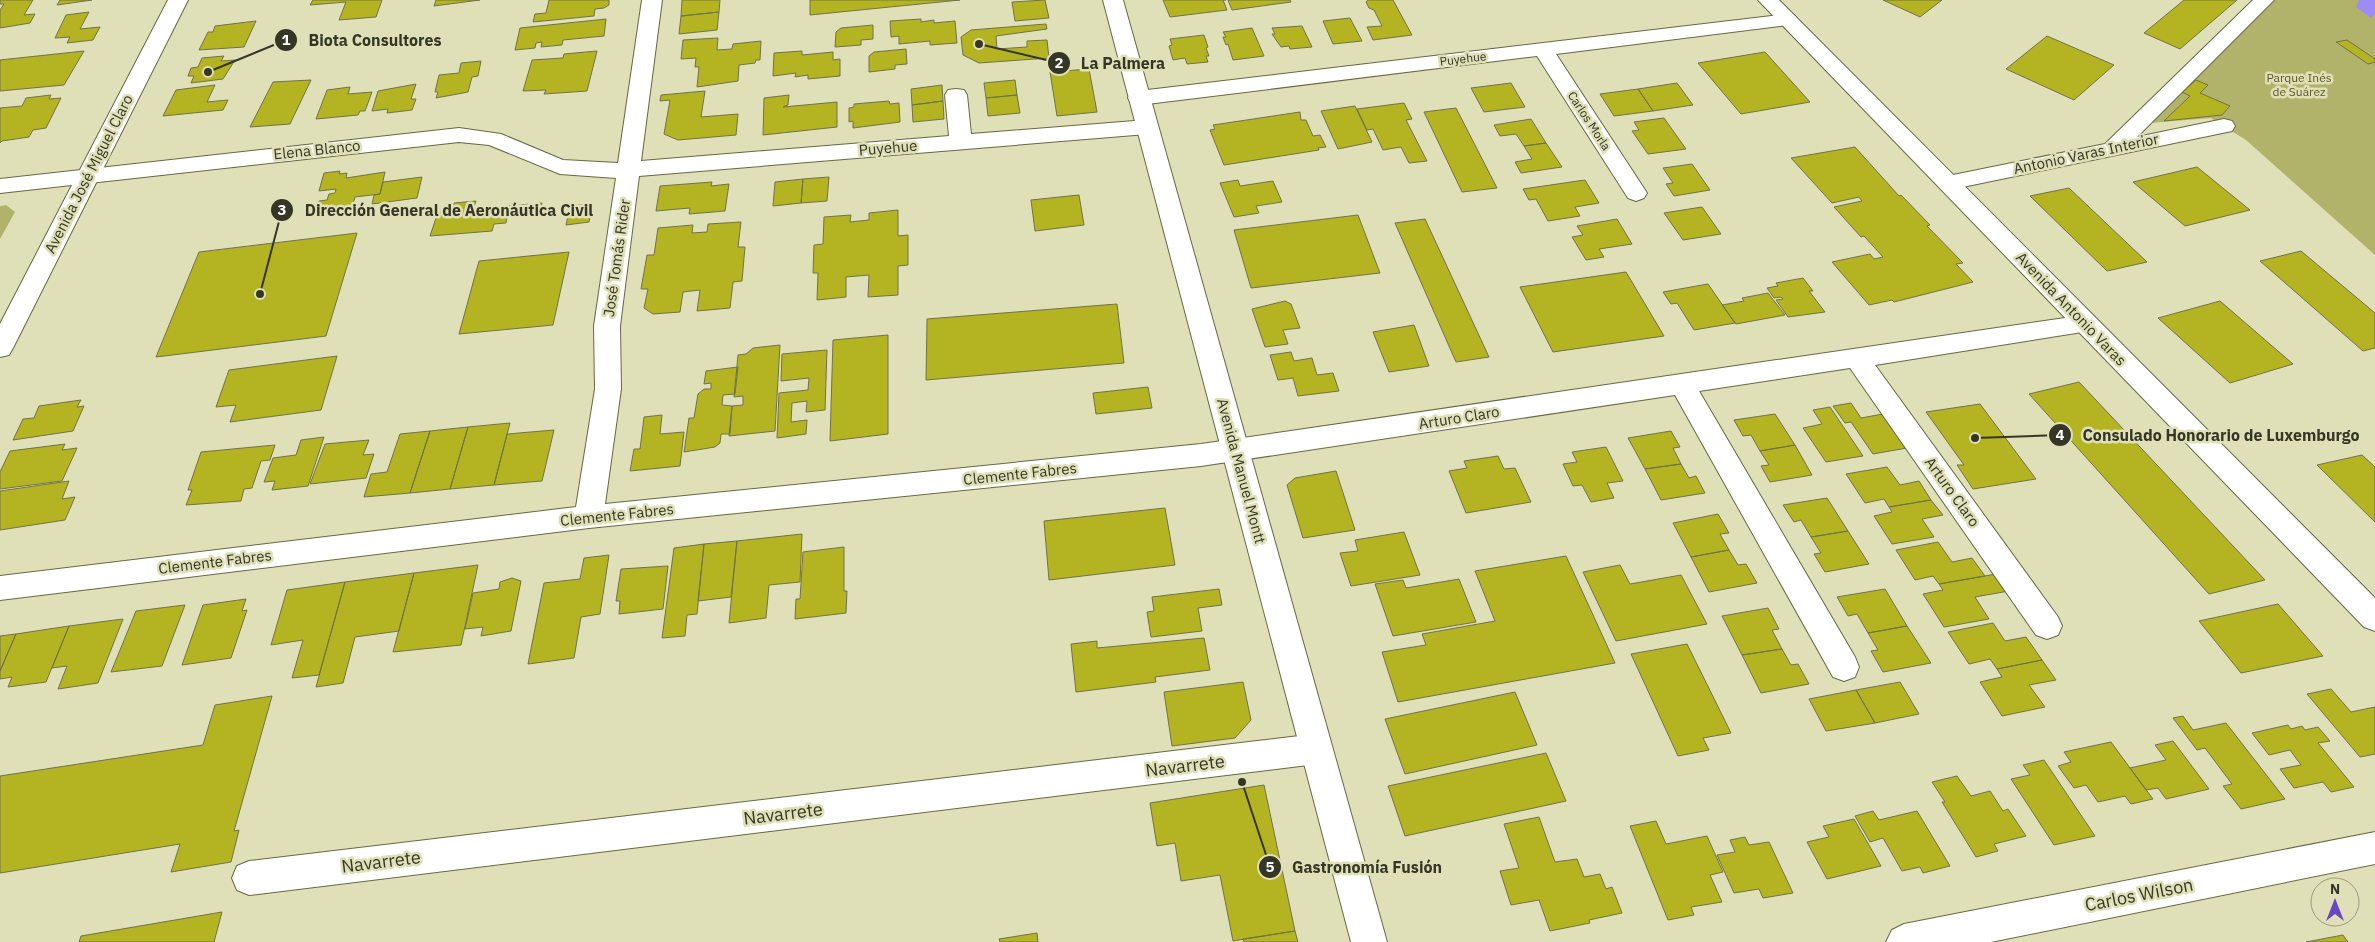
<svg xmlns="http://www.w3.org/2000/svg" width="2375" height="942" font-family="'IBM Plex Sans',sans-serif">
<style>
.green{fill:#b2b36a}
.water{fill:#9d8cf6}
.building{fill:#b4b321;stroke:#71724c}
.lines{fill:none;stroke-linecap:round;stroke-linejoin:round}
.street-casing{stroke:#676843;stroke-width:2}
.secondary-casing{stroke:#676843;stroke-width:2}
.street{fill:#fff;fill-rule:evenodd}
.secondary{fill:#fff;fill-rule:evenodd}
.labels{text-anchor:middle;stroke-width:5;stroke-linejoin:round;paint-order:stroke}
.far-street-label{font-size:12px;fill:#353625;stroke:#dfe0b7}
.far-park-label{font-size:12px;fill:#5a5a26;stroke:#dfe0b7}
.street-label{font-size:15px;fill:#353625;stroke:#dfe0b7}
.near-street-label{font-size:18px;fill:#353625;stroke:#dfe0b7}
.leader{fill:none;stroke:#353625;stroke-width:2}
.callout-dot{fill:#353625;stroke:#dfe0b7;stroke-width:2}
.mark-label{font-size:15px;text-anchor:middle;font-weight:bold;fill:#fff}
.callout-label{font-size:16px;text-anchor:middle;font-weight:bold;fill:#353625;stroke:#dfe0b7;stroke-width:5;stroke-linejoin:round;paint-order:stroke}
</style>
<rect width="100%" height="100%" fill="#dfe0b7"/>
<path class="green" d="M2275,0h100v255l-129,-115 -35,-22 -62,5z
M6,205l9,7 -15,27v-33z"/>
<path class="water" d="M2359,0h16v14l-4,4 -15,-11z"/>
<path class="building" d="M0,0h33l-9,15 11,-1 -5,9 -30,5v-18l4,-6h-4z
M60,0h32l-35,5z
M313,0h69l-6,17 -37,3 7,-18 -36,3z
M436,0h44l-46,6z
M549,0h60v5l-5,3 -9,1 -1,7 -61,6 2,-8 11,-1z
M682,0h38l-1,12 -38,4z
M810,0h150l-150,15z
M1045,0l4,18 -34,3 -3,-19z
M1163,0h63h-3l4,10 -57,7z
M1228,0h62l1,2 -59,8z
M1368,0h25l19,35 -39,5 -6,-13 15,-1 -8,-16 -5,-2 -3,-6z
M1883,0h59l-22,17z
M2184,0h53l-57,49 -36,-16z
M89,12l-9,17 20,-2 -7,13 -26,3 3,-6 -15,1 11,-23z
M719,12l-2,18 -38,4 2,-18z
M1350,18l12,23 -29,3 -10,-23z
M606,19l-2,17 -41,4 -1,5 -21,2 1,-5 -6,1 -1,5 -20,2 5,-22z
M921,19v3l13,-2v3l21,-2 2,22 -27,2v-4l-31,3v-8l-8,1 -1,-16z
M256,21l-12,26 -45,3 9,-18h5l2,-6z
M1046,24l1,5 -51,7 1,13 30,-2v-6l20,-1 2,18 -70,5 -16,-8 -2,-18 10,-7z
M873,25v14l-12,1v5l-26,2 1,-15 5,-4z
M1302,26l10,21 -22,2 -1,-3 -8,1 -9,-13h3l-3,-6z
M1252,28l12,28 -31,4 -5,-16 -2,1 -3,-8h3l-3,-5z
M1204,35l4,12 -2,1 3,8h-3l2,6 -21,2 -2,-6 -12,2 -4,-14 3,-1 -2,-6z
M2047,36l67,29 -40,35 -68,-31z
M718,38l-1,12 15,-1 1,-5 28,-3 -1,19h-4l-1,3 -16,2 -1,16 -41,6 2,-20h-4l1,-9 -15,1 2,-19z
M2347,40l28,19v3l-7,2 -32,-22z
M906,49l1,15 -12,1v4l-26,3v-16l5,-4z
M84,51l-20,34 -64,6v-31z
M597,51l-10,40 -43,3 2,-4 -23,1 9,-31 31,-2 1,-4z
M802,51v4l31,-3v8l7,-1v17l-32,3v-4l-13,2 1,-4 -23,3 1,-23z
M1765,52l45,50 -69,12 -43,-51z
M224,56l-3,5 14,-1 -12,19 -32,4 3,-7h-6l3,-8 7,-1 4,-9z
M481,61l-3,15 -6,1 -4,15 -32,6 2,-6h-3l4,-17 20,-2 2,-10z
M1089,69l8,43 -40,4 -7,-44z
M311,80l-21,44 -40,3 23,-45z
M1015,80l2,15 -31,3 -2,-15z
M2196,80l12,5 -8,8 30,13 -8,9 -58,6 26,-25 -8,-4z
M1511,83l14,24 -41,5 -13,-24z
M1677,83l16,22 -40,6 -15,-22z
M416,84l-5,15h5l-4,11 -25,3 1,-4 -16,2 6,-20z
M215,85l-8,17 21,-2 -5,10 -60,6 13,-26z
M942,85l1,16 -31,4 -1,-16z
M350,87l-2,7 24,-2 -7,19h-5l-2,4 -42,4 11,-29z
M1638,89l15,22 -39,5 -14,-22z
M705,91l-4,26 37,-3 -2,21 -58,5 -14,-6 6,-34 -10,1 1,-6z
M51,95l-2,4 12,-1 -15,30 -13,2 -4,7 -27,4 -2,2v-35l22,-2 4,-8z
M789,95l-1,10 -5,2 54,-5v25l-74,8 1,-37z
M1017,95l3,18 -32,3 -2,-18z
M889,101l1,3 9,-1 1,19 -47,6v-7l-4,1v-14l5,-1v-3z
M943,101l1,18 -31,3 -1,-17z
M1404,103l8,16 -6,1 21,41 -18,2 -8,-16 -18,3 -10,-21 -6,1 -10,-21z
M1355,106l17,36 -34,7 -17,-38z
M1456,108l41,80 -35,4 -38,-80z
M1300,112l1,8h5l7,16 7,-1 6,12 -8,1 1,2 -95,15 -14,-35 5,-1 -2,-4z
M1664,118l22,31 -38,5 -16,-23 7,-1 -5,-8z
M1531,119l15,24 -22,3 -8,-12 -16,2 -6,-11z
M1546,143l16,24 -41,6 -6,-11 17,-3 -8,-13z
M1855,147l44,49 2,-1 29,30 -3,1 36,37 -7,1 17,18 -79,20 -2,-2 -23,5 -37,-43 38,-8 4,5 9,-2 -19,-21 -3,1 -27,-30 28,-6 -3,-4 -27,6 -41,-45z
M1692,164l18,26 -36,6 -8,-12 7,-1 -10,-15z
M2197,167l53,43 -65,16 -52,-44z
M340,171l-1,3 8,-1 -1,5 39,-6 -5,22 -25,3 -3,10 -30,4 1,-3 -6,1 2,-8 8,-1 2,-6 6,-1 1,-4 -17,2 5,-18z
M422,177l-5,21 -45,6 2,-9 6,-1 3,-12z
M829,177l-2,24 -26,2 2,-24z
M803,179l-2,24 -28,3 2,-24z
M1238,180l2,6 33,-5 9,21 -26,4 3,7 -25,4 -14,-34z
M1585,180l14,23 -24,4 5,9 -32,5 -12,-22 -7,1 -6,-11z
M712,182l-1,4 18,-2 -4,27 -36,3 1,-6 -34,3 4,-25z
M2069,188l78,74 -40,9 -77,-75z
M1079,195l5,30 -49,6 -4,-31z
M476,201l-3,8 69,-6 -3,11 -32,3 -1,6 -12,1 -2,7 -62,5 8,-24 14,-1 2,-8z
M593,204l-4,18 -23,3 4,-19z
M1702,207l19,27 -38,6 -19,-27z
M898,210v26l10,-1v30l-10,1v29l-30,2 1,-22 -23,2v20l-29,3 1,-27h-5l1,-28 9,-1 1,-27 27,-2 -1,7 19,-2v-7z
M1358,215l22,58 -129,15 -17,-58z
M1425,219l64,138 -33,5 -61,-139z
M1617,219l15,25 -33,5 5,8 -18,3 -14,-23 11,-2 -6,-9z
M741,222l-3,25h7l-3,34 -9,1 -3,26 -33,3 3,-21 -17,2 -3,20 -27,2 -9,-6 4,-19h-7l6,-34h7l4,-27 35,-3 -1,8 15,-1 1,-8z
M357,233l-31,103 -170,21 43,-105z
M2301,251l74,62v35l-12,3 -103,-90z
M569,252l-16,73 -94,9 20,-73z
M1626,272l38,64 -111,16 -33,-65z
M1803,278l10,13h-4l16,21 -37,5 -12,-17 7,-1 -2,-2 -7,1 -7,-10 11,-2 -2,-3z
M1708,284l27,39 -41,7 -17,-27 -6,1 -8,-12z
M1768,293l17,22 -49,9 -14,-19 22,-4 -2,-3z
M1285,301l6,3 9,24 -17,2 5,14 -23,3 -13,-38z
M2220,301l73,63 -63,19 -72,-65z
M1117,304l7,59 -198,17 1,-61z
M1414,325l15,41 -40,6 -16,-40z
M888,335v99l-58,7 3,-101z
M780,345l-5,86 -46,5 3,-30 11,-1v-9l-9,1 4,-42 8,-1 7,-6z
M827,350l-2,60 -19,2 1,-11 -15,2 -1,19 16,-2 -1,14 -29,4 2,-45 29,-3 1,-12 -28,3 1,-27z
M1291,352l3,9 18,-3 5,17 16,-2 6,18 -41,5 -5,-18 -15,2 -8,-25z
M337,356l-16,54 -91,12 6,-17 -20,2 13,-37z
M738,367l-3,27 -12,1 -1,10 10,1 -2,28h-9l-1,9 -5,4 -31,5 5,-34h5l4,-24 6,-5h7v-6l-7,1 2,-13z
M2079,382l186,198 -56,14 -180,-200z
M1148,387l4,21 -56,6 -3,-21z
M81,400l-4,7 7,-1 -11,25 -60,9 10,-21 11,-1 5,-12z
M1851,403l10,15 22,-4 24,34 -34,6 -22,-32 -6,1 -12,-17z
M1980,404l56,75 -63,10 -16,-24h7l-38,-53z
M1830,407l33,49 -37,6 -23,-34 19,-4 -9,-14z
M1775,414l20,31 -35,6 -9,-16 -8,1 -9,-16z
M662,415l-2,19 24,-2 -4,34 -50,5 4,-22h6l4,-32z
M510,423l-16,62 -44,4 18,-62z
M468,427l-18,62 -40,4 20,-62z
M554,430l-12,51 -48,4 13,-51z
M430,431l-20,62 -46,4 7,-23 16,-2 13,-38z
M1671,431l9,16 -7,1 8,16 -36,5 -17,-31z
M324,437l-16,49 -36,4 3,-9 -11,1 9,-24 23,-3 5,-15z
M369,440l-6,15 11,-1 -8,24 -56,6 15,-40z
M65,444l-3,6 15,-2 -15,33 -62,8v-17l10,-21z
M275,445l-5,15 -9,1 -9,27 -8,1 -3,12 -55,4 6,-15h-4l13,-38z
M1795,445l17,30 -42,7 -9,-16 8,-1 -9,-14z
M1606,447l17,34 -16,2 7,15 -23,4 -9,-17 -9,1 -10,-22 14,-2 -5,-10z
M2362,455l13,12v55l-58,-57z
M1498,456l6,13 11,-1 16,34 -65,11 -17,-42 18,-3 -3,-7z
M1681,464l8,14 7,-2 9,17 -44,7 -16,-31z
M1887,467l13,18 19,-4 12,19 -42,7 -5,-8 -19,4 -19,-29z
M1336,471l19,59 -52,8 -16,-53 8,-7z
M69,481l-7,18 13,-2 -10,23 -65,10v-39z
M1827,498l21,33 -37,6 -10,-17 -7,2 -11,-17z
M1931,500l12,15 -21,4 12,18 -42,7 -18,-28 18,-4 -3,-5z
M1165,508l10,57 -126,15 -5,-59z
M1718,514l11,19 -9,1 9,16 -38,7 -18,-34z
M1848,531l21,33 -44,8 -11,-18 7,-1 -10,-16z
M1404,532l16,43 -69,11 -11,-33 18,-2 -3,-11z
M802,534l-2,48 -31,3 -3,33 -37,5 8,-82z
M737,541l-6,56 -33,4 6,-57z
M1938,542l14,20 20,-4 13,18 -46,8 -6,-8 -18,4 -19,-30z
M704,544l-7,70 -10,1 -2,21 -23,2 12,-90z
M844,547v44h3l-1,22 -51,6 1,-20h4l3,-47z
M1729,550l9,15 8,-1 11,19 -48,9 -18,-35z
M609,555l-9,59 -19,3 -7,41 -46,6 16,-81 36,-4 4,-21z
M1566,556l49,107 -217,39 -16,-50 44,-7 -4,-11 73,-13 -20,-50z
M478,565l-17,80 -68,7 21,-79z
M1620,565l10,19 51,-9 26,49 -91,17 -33,-69z
M668,566l-5,43 -44,5 1,-13h-4l5,-32z
M414,573l-15,58 -44,6 -12,46 -27,4 29,-105z
M1996,574l13,17 -34,6 14,22 -45,8 -21,-33 20,-4 -4,-6z
M512,578l9,3 -10,50 -30,5 2,-9 -18,2 8,-36 26,-4 1,-7z
M1459,579l17,43 -83,14 -18,-52 28,-4 3,8z
M345,582l-26,93 -27,3 11,-38 -32,5 16,-55z
M1219,589l3,16 -24,3 4,23 -51,6 -4,-25 7,-1 -2,-14z
M1885,589l22,37 -39,7 -11,-19 -9,2 -11,-19z
M246,599l-4,12 5,-1 -16,48 -49,7 21,-60z
M2278,604l45,52 -82,17 -42,-52z
M185,605l-23,61 -51,6 25,-61z
M1768,608l11,21 -7,1 10,19 -40,6 -20,-39z
M123,619l-25,64 -40,6 9,-23 -15,2 17,-42z
M1993,623l12,18 21,-4 16,23 -45,9 -7,-10 -21,5 -21,-32z
M69,626l-23,56 -38,5 4,-10 -12,2v-8l16,-37z
M1907,626l24,37 -48,9 -12,-21 7,-1 -10,-17z
M16,634l-16,37v-35z
M1204,638l6,32 -55,7 1,5 -80,10 -5,-48 26,-3v7z
M1687,644l44,89 -28,5 6,12 -31,6 -47,-102z
M1782,649l9,16 7,-1 11,20 -48,9 -19,-38z
M2042,660l14,20 -27,5 16,22 -43,9 -22,-34 22,-5 -5,-8z
M1243,682l8,38 -16,18 -63,8 -8,-54z
M1900,682l19,32 -44,9 -19,-33z
M2331,689l20,23 24,-5v47l-15,3 -53,-63z
M1856,690l19,33 -49,8 -17,-32z
M1515,692l22,53 -132,29 -20,-55z
M272,696l-38,135 5,-1 -8,32 -60,10 9,-28 -180,29v-97l203,-31 12,-40z
M2183,716l10,14 33,-7 59,76 -44,10 -18,-23 9,-2 -27,-36 -8,2 -24,-32z
M2288,725l3,4 11,-3 3,4 13,-3 12,14 -12,2 36,44 -23,5 -8,-10 -29,6 -14,-19 21,-4 -11,-15 -21,5 -17,-22z
M2173,741l36,48 -43,10 -8,-11 -12,2 -16,-22 36,-8 -11,-15z
M2111,742l19,26 23,31 -22,5 -6,-8 -27,6 -12,-17 -12,3 -16,-22 13,-4 -7,-10z
M1546,753l20,48 -161,35 -17,-50z
M2044,760l51,76 -41,9 -43,-66 19,-4 -7,-10z
M1957,776l14,20 19,-5 13,20 5,-2 18,27 -32,8 4,7 -22,6 -34,-55h3l-13,-20z
M1264,785l31,146 -62,10 -13,-66 -39,6 -6,-38 -18,3 -7,-43z
M1873,811l6,9 38,-9 33,55 -27,7 -3,-6 -18,4 -19,-33 -13,4 -15,-26z
M1539,817l16,45 22,-3 7,18 16,-3 6,15 6,-2 10,26 -33,7 1,3 -40,8 -11,-31 -28,5 -11,-34 19,-3 -15,-44z
M1854,819l27,47 -54,13 -20,-37 22,-5 -6,-11z
M1656,821l10,23 41,-8 16,36 -13,3 12,27 -31,5 3,8 -26,5 -38,-94z
M1745,837l4,8 20,-3 24,51 -30,5 -4,-9 -25,4 -17,-38 18,-3 -5,-12z
M222,912l-8,30h-135l2,-6z
M1295,931l3,11h-54l-1,-3z
M1037,933l1,9h-38l-1,-3z
M2343,935l5,7h-42z"/>
<g class="lines">
<defs>
<path id="street" d="M642,0h20l-21,161 308,-25 -4,-41 3,-5 8,-1 8,1 3,5 4,39 176,-14 8,2 3,5 -3,5 -8,2 -508,42 -19,150 1,63 -16,115 596,-60 885,-129 9,3 4,6 -4,6 -220,35 183,252 4,9 -4,9 -11,4 -11,-4 -186,-267 -151,23 156,266 4,10 -4,10 -11,4 -11,-4 -158,-282 -474,71 -612,62 -589,72v-24l576,-69 19,-118 -1,-63 22,-148 -56,-4 -71,-29 -30,-3 -459,51v-14l459,-51 42,6 62,26 55,3z
M2253,0h21l-137,137 87,-18 8,2 3,5 -3,5 -284,59 -8,-2 -3,-5 3,-5 8,-2 157,-32z
M1788,14l7,2 3,4 -3,4 -239,30 91,139 -3,5 -8,3 -8,-3 -91,-142 -398,49 -8,-2 -3,-5 3,-5 8,-2z
M1316,734l11,5 5,10 -5,10 -11,5 -1067,131 -12,-5 -5,-12 5,-12 12,-5z
M2375,832v32l-384,78h-105l6,-12 12,-6z"/>
<path id="secondary" d="M168,0h20l-175,348 -4,7 -9,2v-33z
M1103,0h20l264,942h-36z
M1758,0h21l596,598v33l-11,-4z"/>
</defs>
<use href="#street" class="street-casing"/>
<use href="#secondary" class="secondary-casing"/>
<use href="#street" class="street"/>
<use href="#secondary" class="secondary"/>
</g>
<g class="labels">
<g class="far-street-label">
<text transform="translate(1463 59) rotate(-7)" y="4">Puyehue</text>
<text transform="translate(1589 121) rotate(57)" y="4">Carlos Morla</text>
</g>
<g class="far-park-label">
<text x="2299" y="82">Parque Inés<tspan x="2299" dy="14">de Suárez</tspan></text>
</g>
<g class="street-label">
<text transform="translate(888 148) rotate(-5)" y="5">Puyehue</text>
<text transform="translate(317 150) rotate(-6)" y="5">Elena Blanco</text>
<text transform="translate(2086 154) rotate(-12)" y="5">Antonio Varas Interior</text>
<text transform="translate(89 174) rotate(-63)" y="5">Avenida José Miguel Claro</text>
<text transform="translate(617 258) rotate(-82)" y="5">José Tomás Rider</text>
<text transform="translate(2071 309) rotate(46)" y="5">Avenida Antonio Varas</text>
<text transform="translate(1459 418) rotate(-9)" y="5">Arturo Claro</text>
<text transform="translate(1241 471) rotate(75)" y="5">Avenida Manuel Montt</text>
<text transform="translate(1020 474) rotate(-6)" y="5">Clemente Fabres</text>
<text transform="translate(1952 492) rotate(54)" y="5">Arturo Claro</text>
<text transform="translate(617 515) rotate(-6)" y="5">Clemente Fabres</text>
<text transform="translate(215 562) rotate(-7)" y="5">Clemente Fabres</text>
</g>
<g class="near-street-label">
<text transform="translate(1185 766) rotate(-7)" y="6">Navarrete</text>
<text transform="translate(783 814) rotate(-7)" y="6">Navarrete</text>
<text transform="translate(381 862) rotate(-7)" y="6">Navarrete</text>
<text transform="translate(2139 895) rotate(-11)" y="6">Carlos Wilson</text>
</g>
</g>
<path class="leader" d="M208 72L286 40M979 44L1059 63M260 294L282 210M1975 438L2060 435M1242 782L1270 867"/>
<g class="callout-dot">
<circle cx="208" cy="72" r="5"/>
<circle cx="979" cy="44" r="5"/>
<circle cx="260" cy="294" r="5"/>
<circle cx="1975" cy="438" r="5"/>
<circle cx="1242" cy="782" r="5"/>
<circle cx="286" cy="40" r="12"/>
<circle cx="1059" cy="63" r="12"/>
<circle cx="282" cy="210" r="12"/>
<circle cx="2060" cy="435" r="12"/>
<circle cx="1270" cy="867" r="12"/>
</g>
<g class="mark-label">
<text x="286" y="45">1</text>
<text x="1059" y="68">2</text>
<text x="282" y="215">3</text>
<text x="2060" y="440">4</text>
<text x="1270" y="872">5</text>
</g>
<g class="callout-label">
<text x="375" y="46">Biota Consultores</text>
<text x="1123" y="69">La Palmera</text>
<text x="449" y="216">Dirección General de Aeronáutica Civil</text>
<text x="2221" y="441">Consulado Honorario de Luxemburgo</text>
<text x="1367" y="873">Gastronomía Fusión</text>
</g>
<g transform="translate(2335 902)"><circle r="24" fill="#dfe0b7" stroke="#9b9c7d"/>
<path d="M0-4L9 19L0 12L-9 19Z" fill="#6649c2"/>
<text y="-8" font-size="14" font-weight="bold" text-anchor="middle" fill="#353625">N</text>
</g>
</svg>
